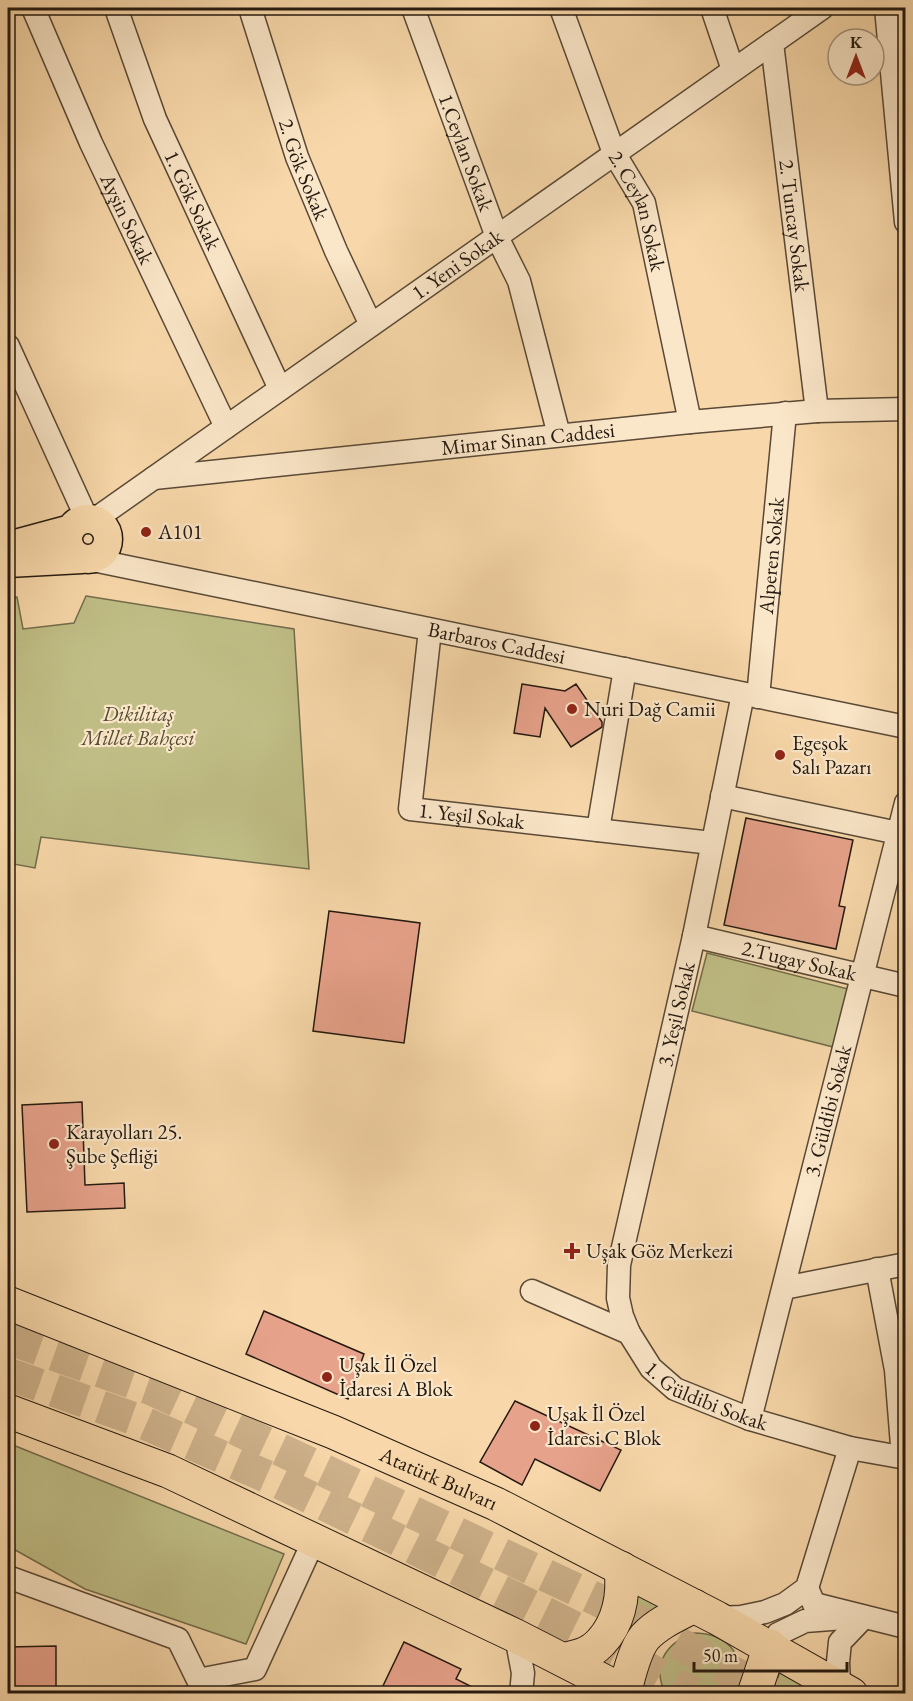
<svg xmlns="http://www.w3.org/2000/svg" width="913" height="1701" font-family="'EB Garamond',serif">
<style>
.green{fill:#c0be86;stroke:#726c4b;stroke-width:1.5}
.building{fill:#e7a28b;stroke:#241910;stroke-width:1.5}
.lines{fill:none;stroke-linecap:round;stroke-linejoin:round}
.highway-tunnel{stroke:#ceb28b;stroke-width:33;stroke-dasharray:33 16;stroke-linecap:butt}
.minor-casing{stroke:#594936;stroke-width:25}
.major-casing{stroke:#241910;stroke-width:31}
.highway-casing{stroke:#241910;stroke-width:35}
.minor{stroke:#fae6c8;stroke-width:22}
.major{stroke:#f8d8aa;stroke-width:28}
.highway{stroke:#f8d8aa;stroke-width:33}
.poi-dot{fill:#8f2418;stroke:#fae6c8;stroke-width:2}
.labels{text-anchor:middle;stroke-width:4.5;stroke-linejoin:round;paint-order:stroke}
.street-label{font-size:21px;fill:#241910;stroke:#fae6c8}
.poi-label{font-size:21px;fill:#241910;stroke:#fae6c8;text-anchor:start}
.park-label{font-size:21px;font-style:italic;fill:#534b33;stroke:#fae6c8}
</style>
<rect width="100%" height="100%" fill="#f8d8aa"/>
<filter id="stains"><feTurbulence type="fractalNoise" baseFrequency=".00333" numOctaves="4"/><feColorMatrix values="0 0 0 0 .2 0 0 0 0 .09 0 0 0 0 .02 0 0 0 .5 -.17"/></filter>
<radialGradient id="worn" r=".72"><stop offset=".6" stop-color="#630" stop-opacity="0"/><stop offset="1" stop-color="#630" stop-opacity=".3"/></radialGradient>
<path class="green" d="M86,596l208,33 15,240 -268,-32 -6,31 -27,-5v-265l9,-1 6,32 51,-6z
M707,953l145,37 -15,58 -145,-37z
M8,1443l276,111 -38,90 -161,-55 -77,-43z
M631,1591l30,14 -57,58 -6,-4z
M693,1633c36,0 57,25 42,61l-70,-1c-13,-28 0,-49 28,-60z
M780,1670l26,17 -10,6 -24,1 4,-9z"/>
<path class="building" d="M522,684l43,7 11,-7 26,38v5l-31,20 -26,-39 -5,29 -26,-4z
M746,818l107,22 -14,66 6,1 -9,42 -112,-24z
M329,911l91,12 -16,120 -91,-12z
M82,1102l3,83 39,-2 1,25 -98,4 -5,-107z
M264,1311l100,43 -16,45 -102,-45z
M515,1401l106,49 -21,41 -65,-32 -13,26 -42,-23z
M404,1642l57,27 -5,10 30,15h-92l-12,-6z
M56,1646v46l-48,1v-46z"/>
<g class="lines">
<path class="highway-tunnel" d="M8,1338l146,52 442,209 177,95
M8,1374l127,45 133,58 124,60 189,94 112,63"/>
<defs>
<g id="minor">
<path id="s1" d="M33,8l58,135 135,284"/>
<path id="s2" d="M116,8l39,111 125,270"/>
<path id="s3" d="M250,8l47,149 39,94 35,74"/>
<path id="s4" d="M413,8l84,229 22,44 40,154"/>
<path id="s5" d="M561,8l53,145 30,50 46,219"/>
<path d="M712,8l21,62"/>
<path d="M886,8l20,214"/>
<path id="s6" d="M772,43l45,368"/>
<path d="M8,346l79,173"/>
<path id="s7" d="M154,478l536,-56 127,-11 89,-2"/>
<path id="s8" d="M94,520l728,-512"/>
<path id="s9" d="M88,559l818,168"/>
<path id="s10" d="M430,630l-20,179 302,34"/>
<path id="s11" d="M758,697l27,-284"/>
<path d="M722,796l176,37"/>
<path d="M598,830l27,-161"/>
<path id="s12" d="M694,936l212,50"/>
<path d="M877,1269l19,101 7,88"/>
<path d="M784,1288l122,-24"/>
<path id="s13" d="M532,1291l97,42 22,35 24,21 75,30 100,29 56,10"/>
<path id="s14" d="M629,1333l-7,-17 -4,-18 1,-33 75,-329 49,-242"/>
<path id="s15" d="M750,1419l156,-616"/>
<path d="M8,1577l170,62 20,41 57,-11 59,-129"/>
<path d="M807,1588l7,16 92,23"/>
<path d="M717,1618l24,-1 24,-5 20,-8 22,-16 43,-140"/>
<path d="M516,1636l7,37 -2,21"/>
<path d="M770,1646l8,-12 27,-13 39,-3"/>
<path d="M839,1686l-1,-24 2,-20 23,-24"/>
</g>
<path id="major" d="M68 539a20 20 0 1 1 40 0a20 20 0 1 1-40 0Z
M8,546l63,-17
M8,563l74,-4"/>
<g id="highway">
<path id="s16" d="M8,1303l325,129 163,72 221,114 134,76"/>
<path d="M8,1411l160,60 348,165 113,58"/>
<path d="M564,1660c8,-3 19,-4 26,-9 4,-2 8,-6 11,-9 19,-21 23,-47 20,-74"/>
<path d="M625,1691c4,-16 9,-40 20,-54 13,-14 32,-22 49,-31"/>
<path d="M754,1694l16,-48"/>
</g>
</defs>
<use href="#minor" class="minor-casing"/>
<use href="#major" class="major-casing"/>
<use href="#highway" class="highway-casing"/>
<use href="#minor" class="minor"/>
<use href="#major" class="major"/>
<use href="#highway" class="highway"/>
</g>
<g class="poi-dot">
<circle cx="146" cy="532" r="6"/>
<circle cx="572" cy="709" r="6"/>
<circle cx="780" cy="755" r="6"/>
<circle cx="54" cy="1144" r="6"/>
<path d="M569 1242h6v6h6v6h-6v6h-6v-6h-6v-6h6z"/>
<circle cx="327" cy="1377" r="6"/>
<circle cx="535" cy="1426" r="6"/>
</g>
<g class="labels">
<g class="street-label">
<text dy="7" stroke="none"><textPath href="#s4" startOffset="154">1.Ceylan Sokak</textPath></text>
<text dy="7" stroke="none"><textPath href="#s3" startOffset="170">2. Gök Sokak</textPath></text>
<text dy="7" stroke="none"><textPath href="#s2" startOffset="207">1. Gök Sokak</textPath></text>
<text dy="7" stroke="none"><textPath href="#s5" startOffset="218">2. Ceylan Sokak</textPath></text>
<text dy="7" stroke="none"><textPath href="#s1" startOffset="231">Ayşin Sokak</textPath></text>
<text dy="7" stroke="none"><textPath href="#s6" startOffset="184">2. Tuncay Sokak</textPath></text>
<text dy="7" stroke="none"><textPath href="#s8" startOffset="444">1. Yeni Sokak</textPath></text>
<text dy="7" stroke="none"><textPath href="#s7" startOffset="376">Mimar Sinan Caddesi</textPath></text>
<text dy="7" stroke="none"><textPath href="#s11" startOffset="142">Alperen Sokak</textPath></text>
<text dy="7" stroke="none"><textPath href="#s9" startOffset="417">Barbaros Caddesi</textPath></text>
<text dy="7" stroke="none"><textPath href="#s10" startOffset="242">1. Yeşil Sokak</textPath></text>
<text dy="7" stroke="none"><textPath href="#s12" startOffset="108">2.Tugay Sokak</textPath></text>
<text dy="7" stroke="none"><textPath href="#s14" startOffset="327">3. Yeşil Sokak</textPath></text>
<text dy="7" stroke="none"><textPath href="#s15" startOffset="318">3. Güldibi Sokak</textPath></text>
<text dy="7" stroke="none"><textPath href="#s13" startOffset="210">1. Güldibi Sokak</textPath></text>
<text dy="7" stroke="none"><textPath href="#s16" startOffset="465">Atatürk Bulvarı</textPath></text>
</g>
<g class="poi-label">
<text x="158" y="539">A101</text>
<text x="584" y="716">Nuri Dağ Camii</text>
<text x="792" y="750">Egeşok<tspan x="792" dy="24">Salı Pazarı</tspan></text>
<text x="66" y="1139">Karayolları 25.<tspan x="66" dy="24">Şube Şefliği</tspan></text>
<text x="586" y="1258">Uşak Göz Merkezi</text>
<text x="339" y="1372">Uşak İl Özel<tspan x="339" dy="24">İdaresi A Blok</tspan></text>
<text x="547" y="1421">Uşak İl Özel<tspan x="547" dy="24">İdaresi C Blok</tspan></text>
</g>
<g class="park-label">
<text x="138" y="721">Dikilitaş<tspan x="138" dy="24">Millet Bahçesi</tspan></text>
</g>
</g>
<rect width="913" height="1701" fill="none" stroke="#f8d8aa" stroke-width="30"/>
<rect x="9" y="9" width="895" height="1683" fill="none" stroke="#241910" stroke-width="3"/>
<rect x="15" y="15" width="883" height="1671" fill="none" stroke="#241910" stroke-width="1.5"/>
<g transform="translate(856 57)"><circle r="28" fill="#fae6c8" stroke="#a4947e" stroke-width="1.5"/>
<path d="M0-4.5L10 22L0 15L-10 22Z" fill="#8f2418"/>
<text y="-9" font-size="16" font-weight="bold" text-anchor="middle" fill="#241910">K</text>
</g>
<path d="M694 1662v9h153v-9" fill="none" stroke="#241910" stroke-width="3"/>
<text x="703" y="1662" font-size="18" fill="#241910" stroke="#fae6c8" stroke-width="4.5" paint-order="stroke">50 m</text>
<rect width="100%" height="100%" filter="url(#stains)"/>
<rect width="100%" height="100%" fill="url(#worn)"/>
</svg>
